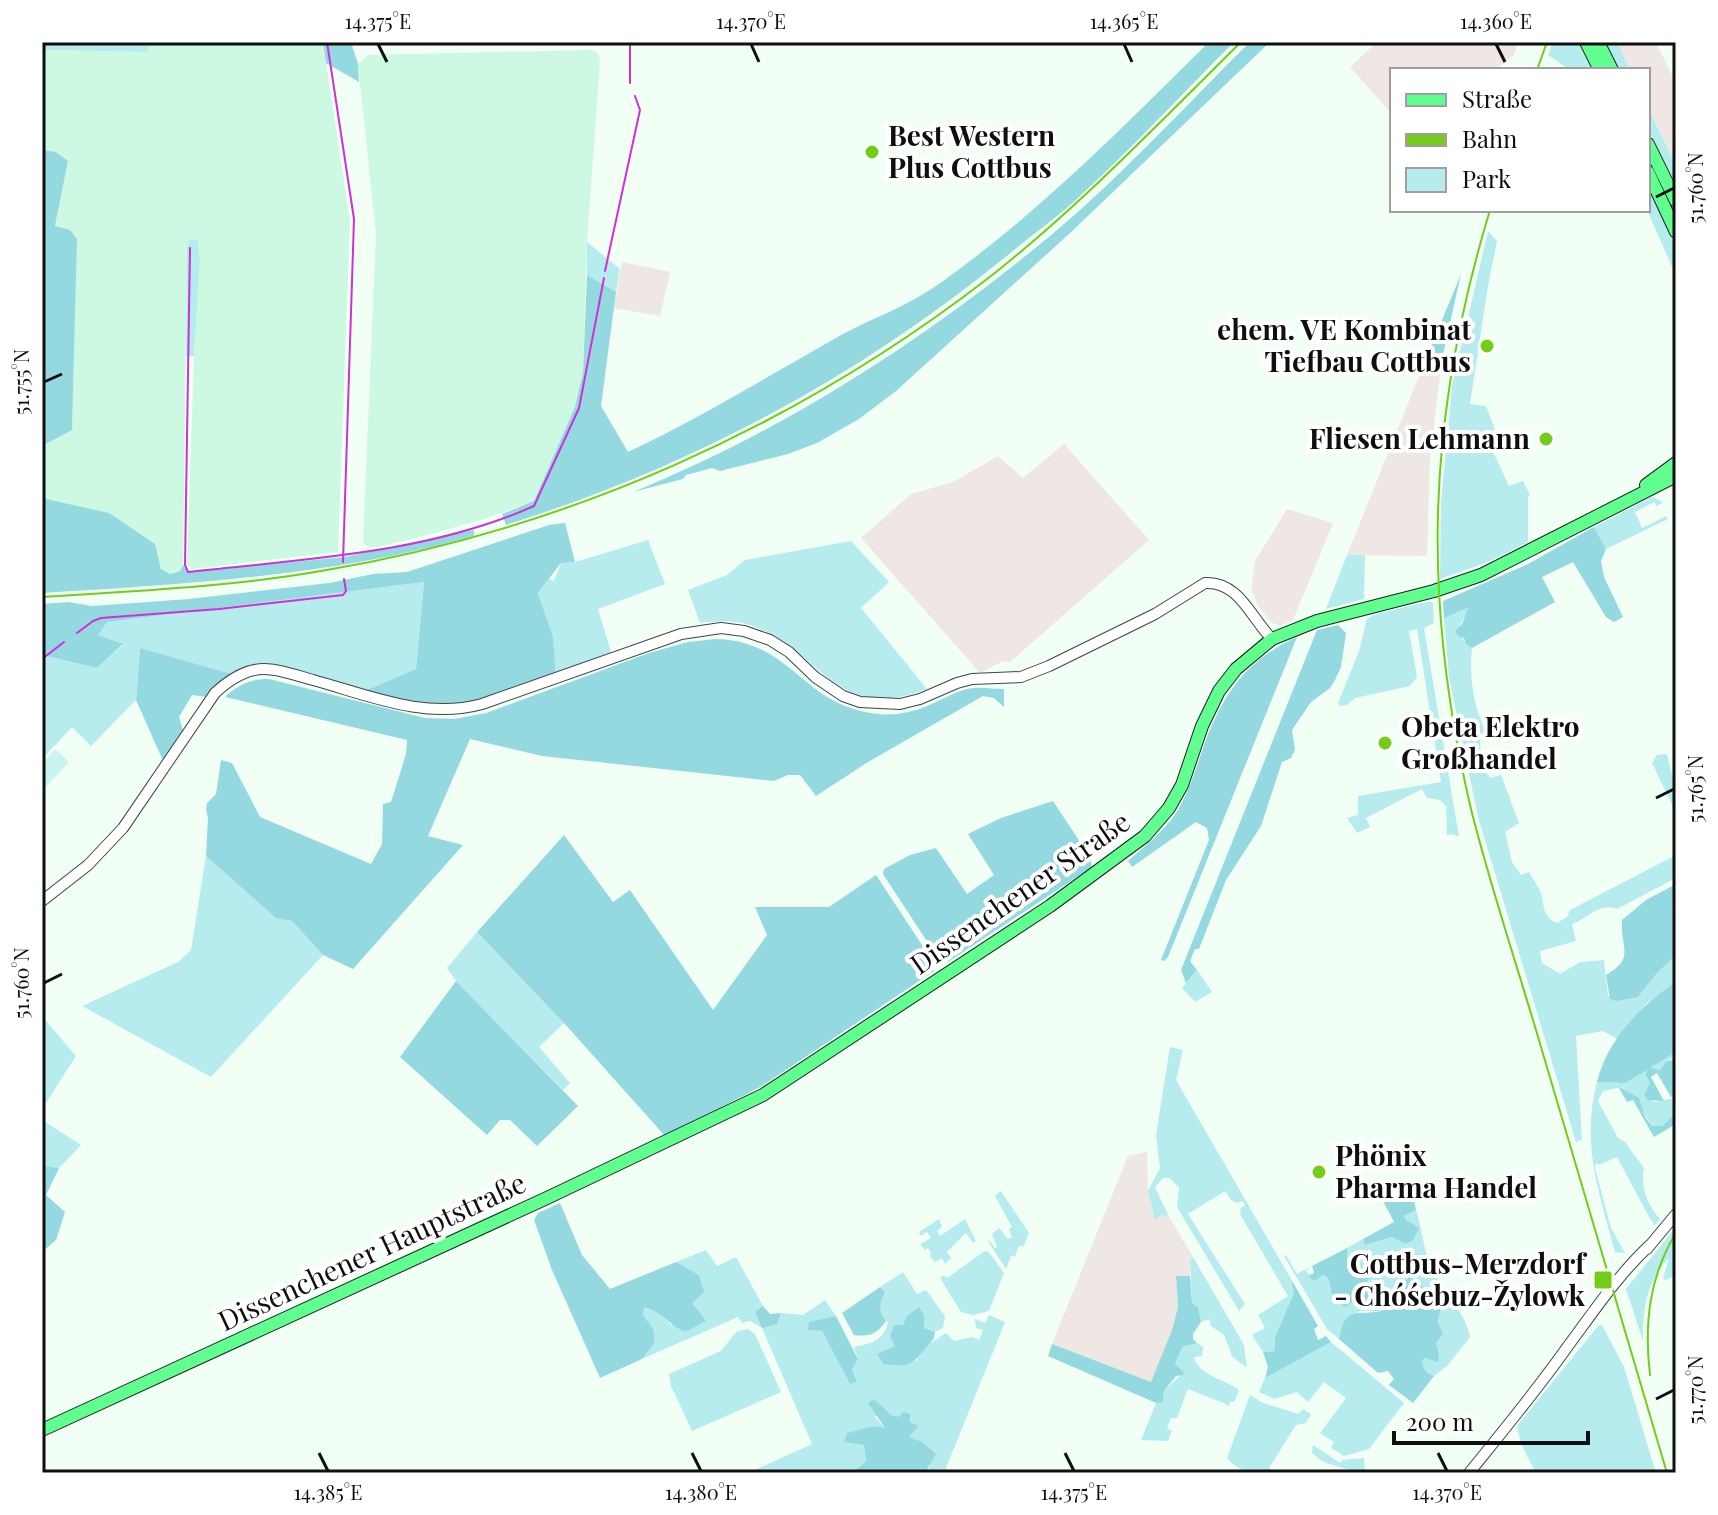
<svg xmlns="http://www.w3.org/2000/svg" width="1718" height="1515" font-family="'Playfair Display',serif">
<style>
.industrial{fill:#eee7e3}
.farmland{fill:#cdf8e1}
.green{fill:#b6ecee}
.forest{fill:#94d9e0}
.pitch{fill:#c9f4ef}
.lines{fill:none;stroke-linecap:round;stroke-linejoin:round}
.stream{stroke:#cf30d9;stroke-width:2}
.minor-casing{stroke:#424242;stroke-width:12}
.major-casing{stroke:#202020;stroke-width:14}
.minor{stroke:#fff;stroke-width:10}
.major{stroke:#61ff8f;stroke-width:12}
.rail{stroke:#74cc1a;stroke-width:2}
.ticks{fill:none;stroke:#0f0f0f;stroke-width:3}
.poi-dot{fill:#74cc1a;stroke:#fff;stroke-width:3}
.labels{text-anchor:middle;stroke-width:8;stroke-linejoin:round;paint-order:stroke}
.poi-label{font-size:28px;font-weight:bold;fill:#0f0f0f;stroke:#fff;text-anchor:start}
.street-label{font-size:28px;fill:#0f0f0f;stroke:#fff}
.neatline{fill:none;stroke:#0f0f0f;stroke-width:3}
.ticks-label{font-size:20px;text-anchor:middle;fill:#0f0f0f}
</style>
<rect width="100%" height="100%" fill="#f1fff5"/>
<path class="industrial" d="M1377,42h141l-4,13 -18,15h-104v44l-42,-47z
M1617,42h39l20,42v82l-28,-60v-36h-18z
M622,262l48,10 -10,44 -46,-8z
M1428,354l14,5 -12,99 -3,98 -80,-1z
M1064,444l85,96 -139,122 -7,-1 -23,12 -119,-135 50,-44 42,-12 45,-26 25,22z
M1287,509l46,14 -40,97 -13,6 -9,-4 -13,-16 -6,-15v-9l3,-21z
M1147,1152l1,39 9,25 6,-2 2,3 3,-2 25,42 -3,2v17h-14l2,31 -6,23 -21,53 -99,-39 76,-188z"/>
<path class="farmland" d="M148,42h175l27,179 -12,331 -146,17 -5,-5 7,-208 6,-95 -2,-21 -8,-1 -3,8 -4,318 -3,5 -10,4 -7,-1 -3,-11 -51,-49 -67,-15v-52l30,-16 5,-191 -7,-9 -15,-3 13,-66 -12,-9 -14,-2v-100l105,2z
M592,50l6,3 2,7 -13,182 -4,131 -8,36 -11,27 -30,65 -50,18 -68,19 -38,9h-10l-5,-5 13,-308 -18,-170 11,-9z"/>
<path class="green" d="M42,42h106v10l-106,-2z
M1553,42h25l14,28h-22l-22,-15z
M1606,42h11l13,28h-11z
M1648,107l28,59v20l-28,-57z
M1648,186l28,61v29l-29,-66z
M1488,231l9,10 -9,45 -18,118 16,2 9,24 -10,5 24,51 14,-5 7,14 -2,1v46l-40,20 -48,17 1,-75 11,-118z
M190,239l8,1 2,21 -6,95h-8l1,-109z
M587,242l33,27 -4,23 -29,-17z
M1652,497l11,5 -6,4 -3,-4 -19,10 7,16 24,-12 2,3 -62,30 -12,-22z
M648,540l17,44 -67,25 13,43 -55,22 -3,-37 -15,-44 11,-14 5,2 7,-18 14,-1z
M851,541l38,41 -28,26 66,81c-92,36 -106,-40 -177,-64 -17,-5 -33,-4 -50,-2l-12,-33 39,-15 18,-15z
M1347,555h18l-1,44 -38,10z
M424,582l-8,87 -49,21 -102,-25 -16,1 -17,8 -92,-26 -4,52 -45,46 -19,-19 -30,32v-104l55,13 26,-23 -26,-10 10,-13z
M1426,602h7l1,21 -10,5 35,209 -7,-3 -5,1 -1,-29 -6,-6 -13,-2 -5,-9 -56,29 4,9 -13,6 -10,-15 11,-3v-19l83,-14 -24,-153 -8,2 8,46 -7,9 -55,12 -8,7 -7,1 -2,-3 21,-52 8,-32 6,-4z
M1469,608l-11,21 8,15 6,4c-3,28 1,58 14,83l-6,9c1,13 0,28 11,38l10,-3 18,48 -14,9 7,30 9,13 8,-3c4,7 11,17 13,24 2,13 2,21 15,27l10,-6 3,-7 106,-55v23l-59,31c-19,-7 -28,10 -45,15l4,17 -36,10 2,12 18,11 20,-12 24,-2 4,36 30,1 19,-24 19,-18v27l-29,21 -29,36 -15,-8 -27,5 6,104 -6,2 -98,-325 -29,-140 -5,-59z
M1667,754l9,38v21l-24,-50 5,-8z
M206,856l70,61 16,4 31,34 -112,122 -129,-71 96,-44 13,-12z
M477,932l87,91 -25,24 31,36 -7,7 -107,-109 -9,-13z
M1197,970l15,22 -17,10 -13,-14z
M42,1016l34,40 -34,53z
M1170,1047l13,3 -7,30 115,199 3,14 -19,44v14l-12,1 -11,-17 13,-7 -7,-13 30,-19 -48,-82 1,-6 4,-3 -2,-4 -6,2 -6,-3 -6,-9 -37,23 57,90 -6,7 -62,-104 2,-19 -9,-10h-7l-8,9 13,28 -3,2 -3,-3 -7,6 -7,-29 12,-23 -4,-33z
M1676,1052v6l-6,1 -10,11 -11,-1 4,33 23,-4v15l-14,13h-10l-19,-29 -11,-10 -19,4 -5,10 20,37 7,4 19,26c-4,19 4,38 16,51l-5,6 -6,-8 -32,-60 -18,8 -3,-2 -1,5 16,60 14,25 -10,-1c-16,-60 -34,-107 -18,-170l28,1z
M42,1120l39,25 -22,23 -17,-2z
M1001,1191l28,42 -6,14 -4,-1 -4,10h-4l-5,13 -18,-28h2l5,7 2,-1 -5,-13 7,-6 9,11 4,-2 -3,-8 3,-2 -17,-31z
M1416,1210c6,18 7,38 15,56 10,23 36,48 39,71l-22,28 -14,11c-7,-2 -11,-7 -12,-15l2,-3 14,3 -3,-19 6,-35 -15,-12 -7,-15 -10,-3 -10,11 6,13 -22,10h-23l-19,16 -2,12 -12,-10 -43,-73 2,-1 11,19 15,-8 -6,5 8,9 9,-5 5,3 4,17 32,-10 -5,-12 -12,-9v-16l16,-9 3,6 27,-8 13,-17 -2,-4z
M939,1219l3,8 -5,4 3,5 25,-17 11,22 -3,2 -7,-10 -19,19 4,6 -6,6 -3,-6 -7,4 -5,-5 1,-4 -3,-5 -3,2 -5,-6 11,-6 -4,-6 -6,4 -2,-4z
M1676,1227v49l-11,4 -2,-2 6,-20c-23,24 -26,51 -26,83l-17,-52z
M706,1250l11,16 19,-9 27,49 -8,7 22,11 4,-11 22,2 22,-15 11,16 -27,14 13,1 28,53 2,-14 6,-11 -4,-12c18,-4 28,-5 34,-24l-9,-10 1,-8 5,-13 -5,-5 23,-15 14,22 9,-4 19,26 -2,12 -9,4 -10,-4 -9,34 13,-17 18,-12 8,8 18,-4 7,3 4,-10 -7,-2 -1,-9 10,4 4,-8 16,7 -61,151h-19l5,-7 -8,-23 -13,-6 -10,-19 -25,-2 12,13 -12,-3 -27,8 -3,8 20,2 2,17 -14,12h-32l-2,-4 -12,4h-58l64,-29 -50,-116 -12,-7 -8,2 -4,-6 -96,42 13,-16 -3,-14 -9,-14 1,-9 15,5 12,14 21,-22 7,-28 -23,-13z
M985,1251l4,1 15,21 -15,38 -16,4 -12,-3 -21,-34 4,-3 3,3z
M1193,1257l51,88 3,23 -15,-12 -8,-21 -13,-9 -2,-7 -8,3 -3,-15 -6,-4 -2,-44z
M1602,1325l22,42 32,106h-120l-15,-29 -4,-18 81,-100z
M748,1329l7,5 26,58 -89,39 -21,-45 -2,-12 52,-23 16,-20z
M1331,1342l73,61 -35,46 -25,7 -13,-8 3,-6 -14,-9 26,-35 -22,-16 -16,20 -11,-10 -23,7 -15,-7 6,-14z
M1188,1343h9l6,4 -1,9 -8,1c5,19 31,22 45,33l-5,12h-4l-2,5 -2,-3 -38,-15 -11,29h-6l-4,10 5,3 -4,10 -27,-1 15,-37 7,-1 1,-11 20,-19 -9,-8 8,-18z
M1250,1395l13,8 36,11 4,-5 8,5 -5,9 -10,2 -27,43 5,4 -2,1c-17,0 -34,-1 -45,-15z
M1313,1445l27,18 3,-3 21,-2 1,13 3,2h-22l2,-3c-14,-7 -20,-2 -36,-17z"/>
<path class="forest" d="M323,42h28l7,22 1,18 -33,-19z
M1209,42h25c-51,51 -101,105 -154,154 -19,18 -41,34 -61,50 -154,128 -323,219 -513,279l-4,-11 32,-13 41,-94 8,-34 4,-98 29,17 -15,114 27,46c74,-35 142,-77 213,-117 30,-16 64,-28 92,-47 102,-71 188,-159 276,-246z
M1250,42h20l-201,192 -173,157 -37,28 -42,24 -29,11 -68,17 -8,-3 -26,7 -3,4 -50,13c152,-62 290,-151 417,-256 71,-59 134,-129 200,-194z
M42,150l14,2 12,9 -13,65 15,4 7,9 -5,191 -30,16z
M1461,274l-19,85 -14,-5z
M42,498l67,15 46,31 6,25 9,5 10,-3 3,-6 5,7 156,-15 130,-27v6c-140,40 -288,48 -432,57z
M565,523l10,39 -14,1 -23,30 15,44 3,37 -98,33 -32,1 -59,-18 49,-21 8,-87 -317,40 -9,13 25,9 -26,24 -55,-13v-51l26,-2 24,4 97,-7 140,-16 44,-9 34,-2 142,-47z
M1594,527l12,22 -5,12 3,16 19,40 -9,5 -8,-5 -33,-55 -31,15 13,25 -83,46 -6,-4 -2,-6 -6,-2 -3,-5 7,-7 6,-16 -24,10 -1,-17 83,-36z
M1338,625l8,8 -5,34 -6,13 -5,8 -19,14 -19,28 3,20 -4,8 -9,4 -21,64 -35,54 -27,69h-4l-5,12 7,9 -11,13 -5,-13 136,-340z
M1297,637l-129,320 -4,4 -3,-1 48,-120 -2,-12 -11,-6 -64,45 -4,-6c17,-15 35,-29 48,-48 12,-19 19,-41 26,-62 19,-54 42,-90 95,-114z
M715,639c72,1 85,58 146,72 22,6 45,4 66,-5 15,-6 30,-16 46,-18 10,-1 21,1 31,1v18l-10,-9 -11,-2 -115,66 -52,34 -16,-21h-12l-14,6 -232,-25 -72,-17 -42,97 35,9 -110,124 -30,-14 -31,-34 -16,-3 -70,-62 2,-38 -2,-9 1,-6 9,-9 5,-34 11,3 28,54 111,47 11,-20 1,-40 8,-2 15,-48 1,-14 -182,-43c11,-11 27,-19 44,-18l156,39 29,1 32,-6 163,-60 39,-11z
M140,648l92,26 -13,8 -12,15 -15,-2 -13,22 5,17 -20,29 -28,-63z
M1053,801l37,56 2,10 -144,95 -13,-18 -5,2 -47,-72 1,-5 26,-14 26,-7 31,46 27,-19 -26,-41 33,-16z
M564,835l49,67 17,-12 83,120 54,-75 -12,-28h74l47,-32 48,73 -4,3 14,20 -172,115 -97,50 -101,-113 -87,-91z
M1676,884v21l-4,3 4,7v40l-19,18 -19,24 -21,4 -7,-2 -4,-24c30,-18 14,-26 16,-55l24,-20z
M456,981l122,125 -41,40 -27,-26h-10l-13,15 -87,-78z
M1676,982v70l-26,16 10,2 6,-8 10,-4v40l-5,-1 -14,-24 -6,4 13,24 -16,-1 -4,-5 6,-12 -4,-8 1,-5 -22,13 -28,-1c10,-42 44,-77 79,-100z
M1618,1086l21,12 6,19 7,9h10l14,-13v11l-22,13 -21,-37 -6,2z
M42,1166l17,2 -13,27 19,17 -9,28 -14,12z
M1412,1191l4,19 -12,6 2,4 13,8 -6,12 -8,4 -12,-7 -28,8 -2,-6 31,-17 -11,-21z
M560,1203l22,52 28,34 66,-27 23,13 5,17 -12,11 14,18 -21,11c-17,-8 -22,-20 -41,-25l-1,8 10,14 2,14 -13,16 -42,19 -48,-108 -18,-50 4,-7z
M1347,1248v16l12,9 11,-4 3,5 -9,11 7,8 -2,6 -12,-1 -12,9 -13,-12 -4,-17 -5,-3 -9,6 -6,-5 6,-3 -2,-7z
M1176,1276h14l2,27 6,4 3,15 -8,12v5l4,4 -14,3 -8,18 9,8 -1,3 -7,1 -12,15 -1,11 -7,1 -108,-47 4,-12 99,38 21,-52 6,-23z
M1409,1277l10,3 7,15 15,12 -3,16 5,11 -7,9 3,13 -1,6 -13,-4 -3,3c1,8 5,13 12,15l-21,27 -24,-18 5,-6 -6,-8 -10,2 -39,-34c5,-34 19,-23 42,-28 8,-2 16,-6 24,-10l-6,-13z
M1291,1279l27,47 -4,3 4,11 8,-4 5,6 -66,36 3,-11 -5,-15 12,-1v-14l19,-44z
M880,1287l5,5c-5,12 -8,18 1,29 -9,13 -16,16 -32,14l-12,-22z
M763,1306l7,8 11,-1 -4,11 -15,4 -7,-16z
M919,1307l5,8v13l11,4c-1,9 -4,10 -10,17 -14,18 -20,18 -42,15l-6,-10 18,-8 -5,-10 4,-11h9l4,-9z
M836,1316l22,43 -6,11 5,12 -7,2 -28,-53 -14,-1 1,-8z
M874,1399l17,16 8,2 4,-5 7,2v8l8,4 -9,11 13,5 14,12 -11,19h-73l14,-12 -2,-16 -20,-3 3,-9 27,-7 11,2 -17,-25z"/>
<path class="pitch" d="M55,749l14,13 -26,28 -1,-27z"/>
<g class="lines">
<path class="stream" d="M327,42l27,177 -11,343
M630,42v41
M190,248l-5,317 3,7c115,-13 239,-18 346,-66l45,-98 25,-130
M605,271l35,-161 -5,-14
M77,633l16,-12 8,-3 118,-9 124,-14 3,-4 -2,-12
M42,659l22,-17"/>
<defs>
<path id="minor" d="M42,901l46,-36 35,-37 92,-135c14,-13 30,-24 49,-24 16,0 34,7 49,11 55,15 112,40 169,24l199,-70 40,-6 23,3 26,9 19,12 26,25 28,19 17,6 40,2 20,-5 37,-16 15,-4 49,-2 28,-11 106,-52 50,-31c34,-2 46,35 67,56
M1647,1249l29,-35
M1469,1473c34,-42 68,-83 99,-127 26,-35 50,-71 82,-101"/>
<path id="major" d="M1586,42l14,28
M1598,42l14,28
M1648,144l28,57
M1648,172l28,60
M1646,485l30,-22
M42,1430l505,-232 216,-103 287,-189 95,-70 24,-28 13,-23 20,-59 17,-35 17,-22 36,-30 45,-18 117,-30 47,-16 195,-99"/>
</defs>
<use href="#minor" class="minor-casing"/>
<use href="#major" class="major-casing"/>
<use href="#minor" class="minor"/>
<use href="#major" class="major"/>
<path class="rail" d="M1537,70l10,-28
M1490,210c-63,208 -69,387 -19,599 20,80 47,159 70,238 42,142 84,284 126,426
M42,597c93,-6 187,-10 279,-26 245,-41 474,-143 670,-295 90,-71 169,-154 250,-234
M1650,1375c-6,-51 -1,-98 26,-142"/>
</g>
<path class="ticks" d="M378,44l9,18M751,44l8,18M1124,44l8,18M1496,44l9,18M1656,197l18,-9M44,382l18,-8M1656,798l18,-9M44,983l18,-9M1656,1399l18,-9M319,1453l9,18M692,1453l9,18M1065,1453l9,18M1438,1453l9,18"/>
<g class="poi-dot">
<circle cx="872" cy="152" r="8"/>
<circle cx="1487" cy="346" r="8"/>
<circle cx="1546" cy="439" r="8"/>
<circle cx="1385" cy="743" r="8"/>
<circle cx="1319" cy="1172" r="8"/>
<rect x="1593" y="1270" width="20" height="20" rx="4"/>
</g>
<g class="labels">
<g class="poi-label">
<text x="888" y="146">Best Western<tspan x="888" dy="32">Plus Cottbus</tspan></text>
<text x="1471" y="340" text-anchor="end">ehem. VE Kombinat<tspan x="1471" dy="32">Tiefbau Cottbus</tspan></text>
<text x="1530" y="449" text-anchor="end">Fliesen Lehmann</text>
<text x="1401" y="737">Obeta Elektro<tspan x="1401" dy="32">Großhandel</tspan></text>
<text x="1335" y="1166">Phönix<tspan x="1335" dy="32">Pharma Handel</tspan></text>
<text x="1585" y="1274" text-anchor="end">Cottbus-Merzdorf<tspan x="1585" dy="32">- Chóśebuz-Žylowk</tspan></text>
</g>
<g class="street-label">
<text transform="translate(1020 893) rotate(-35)" y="10">Dissenchener Straße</text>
<text transform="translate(372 1252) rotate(-25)" y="10">Dissenchener Hauptstraße</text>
</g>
</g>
<rect width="1718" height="1515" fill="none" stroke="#ffffff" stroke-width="88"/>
<rect x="1390" y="68" width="260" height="144" fill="#ffffff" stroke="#9f9f9f" stroke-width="2"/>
<rect x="1406" y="94" width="40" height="12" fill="#61ff8f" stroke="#9f9f9f" stroke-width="2"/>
<text x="1462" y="108" font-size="24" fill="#0f0f0f">Straße</text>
<rect x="1406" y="134" width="40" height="12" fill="#74cc1a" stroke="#9f9f9f" stroke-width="2"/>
<text x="1462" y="148" font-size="24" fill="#0f0f0f">Bahn</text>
<rect x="1406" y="168" width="40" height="24" fill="#b6ecee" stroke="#9f9f9f" stroke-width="2"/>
<text x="1462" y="188" font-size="24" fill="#0f0f0f">Park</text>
<path d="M1394 1431v12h194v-12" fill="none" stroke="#0f0f0f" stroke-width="4"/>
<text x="1406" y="1431" font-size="24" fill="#0f0f0f" stroke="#ffffff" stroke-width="6" paint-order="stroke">200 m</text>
<rect x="44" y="44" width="1630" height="1427" class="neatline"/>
<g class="ticks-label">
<text x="378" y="29">14.375°E</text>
<text x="751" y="29">14.370°E</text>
<text x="1124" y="29">14.365°E</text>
<text x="1496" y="29">14.360°E</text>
<text transform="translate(1696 188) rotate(-90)" y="7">51.760°N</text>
<text transform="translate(22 382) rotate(-90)" y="7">51.755°N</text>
<text transform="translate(1696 789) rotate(-90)" y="7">51.765°N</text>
<text transform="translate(22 983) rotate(-90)" y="7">51.760°N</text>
<text transform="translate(1696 1390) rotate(-90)" y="7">51.770°N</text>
<text x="328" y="1500">14.385°E</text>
<text x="701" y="1500">14.380°E</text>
<text x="1074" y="1500">14.375°E</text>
<text x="1447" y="1500">14.370°E</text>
</g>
</svg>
